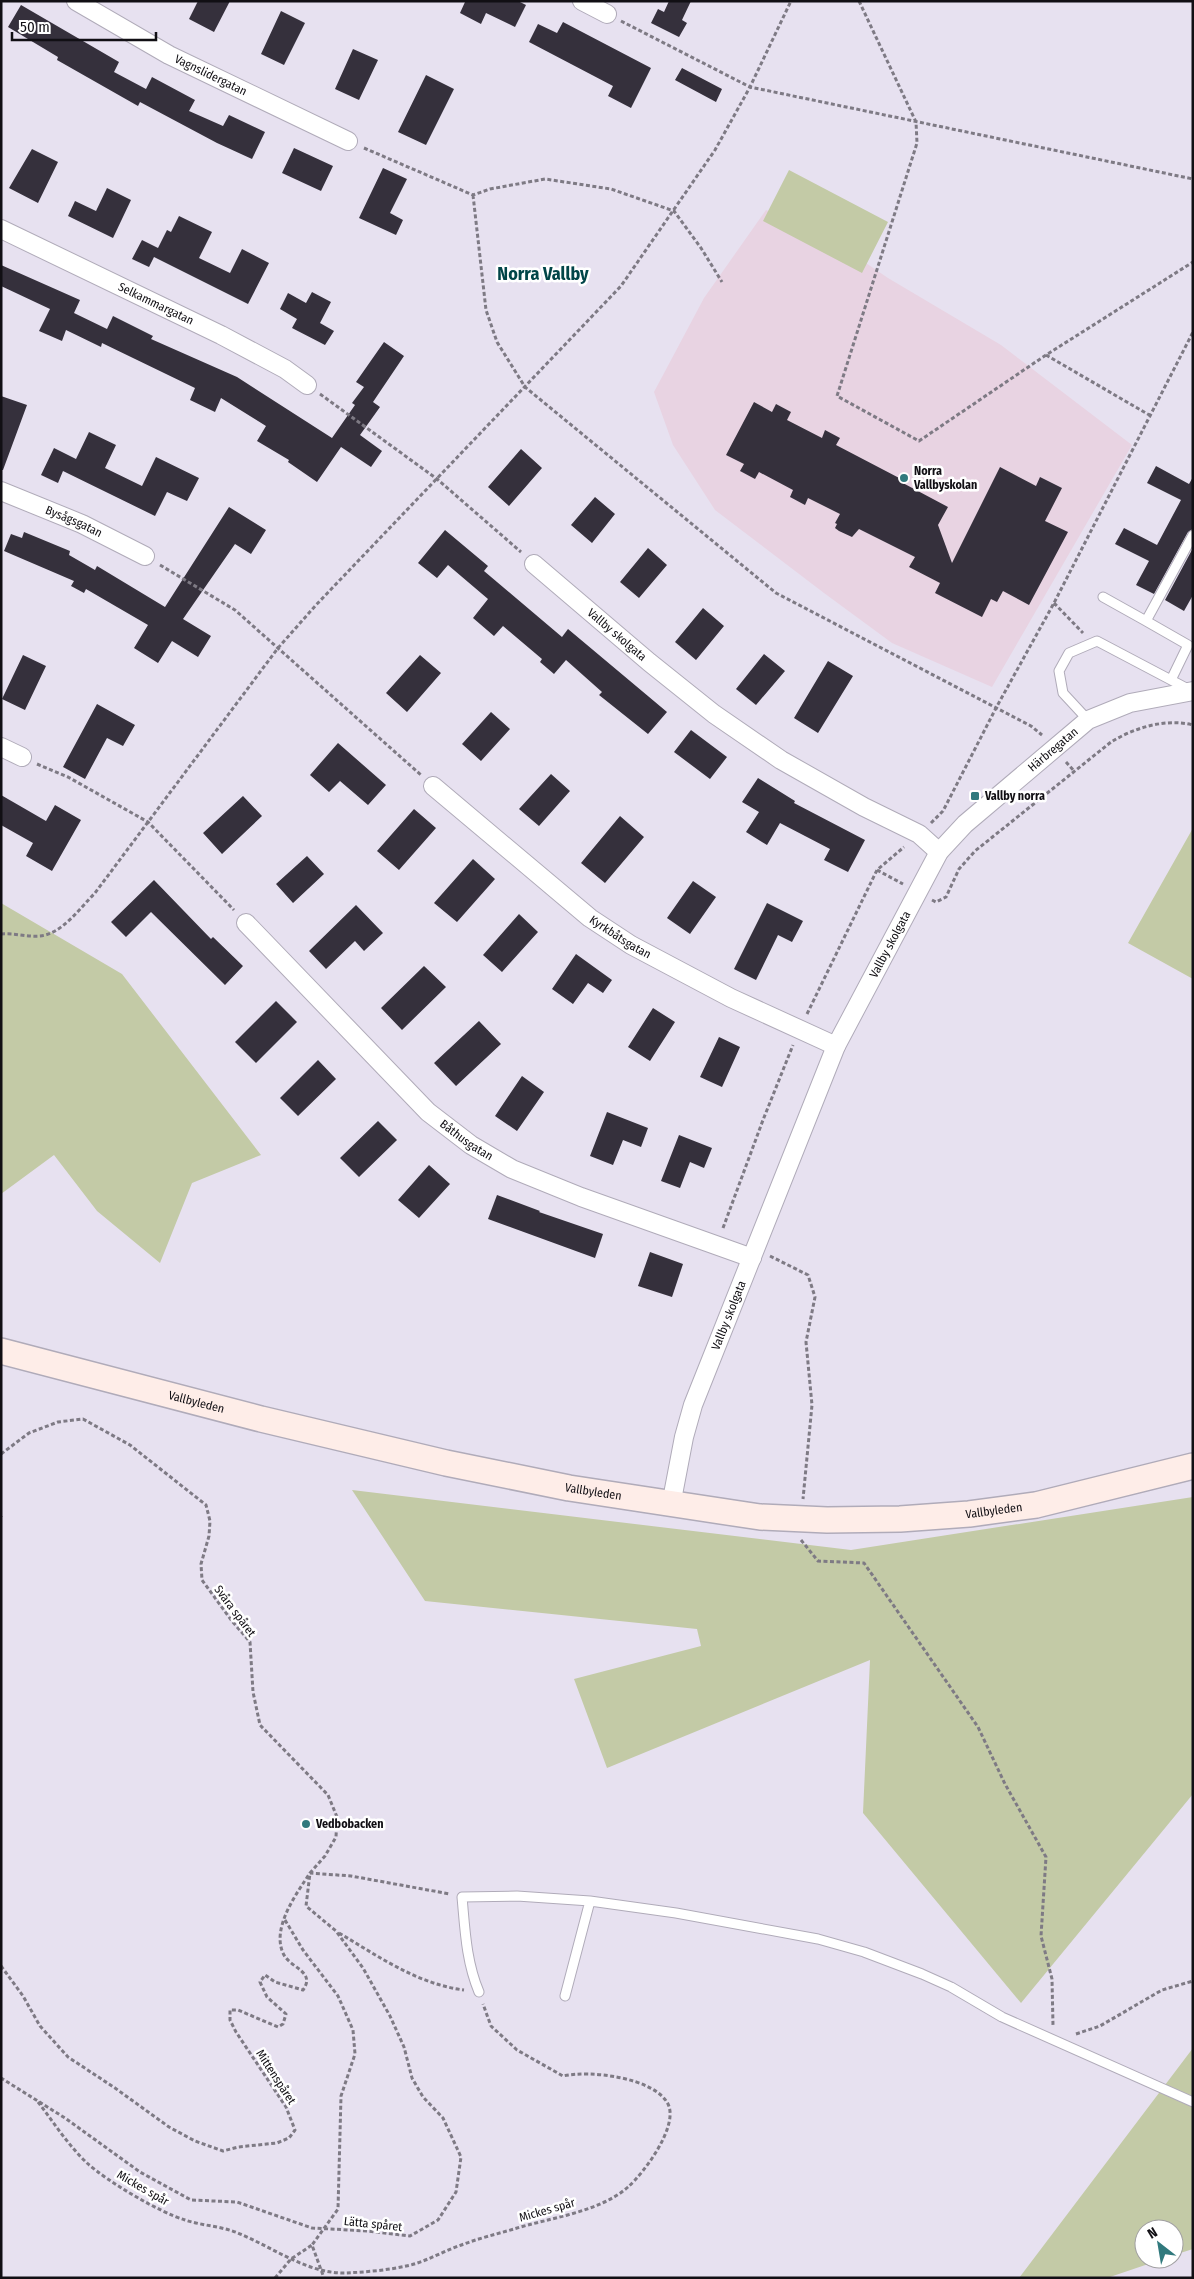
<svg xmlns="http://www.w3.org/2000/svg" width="1194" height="2279" font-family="'Fira Sans Condensed',sans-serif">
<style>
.education{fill:#e8d3e2}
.green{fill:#c3caa6}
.building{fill:#35303c}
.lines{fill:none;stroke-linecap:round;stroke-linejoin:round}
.lane-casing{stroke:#b0abb9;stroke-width:11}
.street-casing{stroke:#b0abb9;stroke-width:20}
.secondary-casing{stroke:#b0abb9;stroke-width:28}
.path{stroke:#7e7a84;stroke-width:3;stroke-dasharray:4 2.5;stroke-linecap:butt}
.lane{stroke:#fff;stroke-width:9}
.street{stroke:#fff;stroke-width:18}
.secondary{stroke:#feede8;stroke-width:25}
.poi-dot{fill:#30797d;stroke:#fff;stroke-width:2}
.labels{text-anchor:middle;stroke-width:5;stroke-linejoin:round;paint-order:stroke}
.street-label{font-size:12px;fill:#110f14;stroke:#fff}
.poi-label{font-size:12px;font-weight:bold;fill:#110f14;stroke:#fff;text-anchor:start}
.district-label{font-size:18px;font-weight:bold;fill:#014548;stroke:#fff}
</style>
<rect width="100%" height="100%" fill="#e7e1f0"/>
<path class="education" d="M766,210l69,32 53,36 113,67 131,100 -140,242 -100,-44 -68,-50 -109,-83 -42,-65 -19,-53 50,-94z"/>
<path class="green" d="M789,170l99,52 -26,51 -99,-52z
M1193,828v151l-65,-36z
M1,903l121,71 139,181 -69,28 -32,80 -63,-52 -43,-56 -53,39z
M352,1490l499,60 342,-53v297l-172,209 -158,-190 7,-153 -263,108 -33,-89 127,-33 -4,-17 -272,-28z
M1193,2048v201l-19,6v-26h-30v30h19l-56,19h-88z"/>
<path class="building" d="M198,1h32l-16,31 -25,-13z
M463,1h55l8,4 -11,22 -29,-14 -5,11 -21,-11 5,-11z
M669,1h22l-9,19 5,3 -8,14 -28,-14 7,-14 6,3z
M21,5l98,57 -5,10 32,17 6,-12 43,23 -6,11 34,15 6,-11 36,17 -13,27 -35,-16 -77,-41 -2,4 -81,-46 1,-3 -50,-30z
M281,11l24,12 -21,42 -23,-11z
M563,22l88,46 -20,40 -23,-12 5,-10 -84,-44 9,-18 19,9z
M353,49l25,11 -19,40 -24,-11z
M682,68l40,21 -6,13 -41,-22z
M426,75l28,14 -28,56 -28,-13z
M294,148l39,18 -12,25 -39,-18z
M32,149l26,13 -20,41 -29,-15z
M383,168l24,11 -17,34 13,7 -7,15 -37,-17z
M107,188l24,12 -18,38 -45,-22 7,-15 21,10z
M179,216l33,16 -13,26 31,15 12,-24 27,14 -21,41 -94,-47 -5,10 -17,-8 10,-19 16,8 9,-18 4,2z
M1,265l79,35 -6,13 33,16 6,-13 40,20 -2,3 86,38 95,61 23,-33 -3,-2 12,-16 -8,-5 28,-40 20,14 -31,46 7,5 -20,28 22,16 -11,16 -30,-20 -24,35 -29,-20 1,-2 -32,-19 9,-15 -45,-28 -6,14 -25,-12 5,-12 -93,-45 -1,4 -35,-17 -4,11 -23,-10 11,-22 -49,-23z
M312,292l19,10 -11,21 14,8 -9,14 -33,-17 5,-9 -17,-10 8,-16 18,10z
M1,396l26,9 -24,65h-2z
M754,402l18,10 4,-8 15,8 -4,8 35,18 3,-8 15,8 -4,7 67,35 -2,2 47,25 -10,18 14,38 48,-96 36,19 4,-9 22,11 -17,33 23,11 -39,73 -26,-14 -6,11 -6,-3 -9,18 -47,-24 5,-10 -31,-16 6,-10 -56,-28 -7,8 -13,-6 -4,-3 2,-4 -2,-1 5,-9 -32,-16 -3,7 -15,-8 3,-7 -34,-18 -4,7 -15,-8 4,-7 -18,-9z
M89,432l27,13 -11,23 37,18 14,-29 43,21 -12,23 -20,-9 -12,24 -92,-45 -5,12 -17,-8 13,-27 22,11z
M521,449l21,19 -33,38 -21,-19z
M1156,466l33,18 4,-7v52l-5,3 -34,62 -18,-9 13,-24 -34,-17 9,-16 33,17 24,-45 -34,-17z
M595,497l20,17 -23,29 -21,-18z
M229,507l37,23 -15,24 -16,-10 -52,75 28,17 -13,21 -26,-16 -14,22 -24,-15 14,-23 -62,-36 -2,4 -13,-7 3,-5 -70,-30 7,-17 11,4 2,-6 46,19 -1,4 26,15 2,-4 68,41z
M445,530l43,36 -4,5 78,66 6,-8 99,83 -19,22 -49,-39 3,-3 -36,-32 -12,14 -14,-12 2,-3 -39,-33 -9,10 -21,-18 15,-19 -40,-34 -11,13 -19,-15z
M648,548l19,17 -28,33 -19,-16z
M1193,548v47l-9,16 -19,-11z
M703,608l21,18 -28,34 -21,-18z
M764,654l21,17 -29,34 -20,-16z
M23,655l23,11 -21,44 -23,-11z
M420,655l21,18 -34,39 -21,-19z
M828,661l25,15 -35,57 -24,-15z
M97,704l38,21 -12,21 -16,-8 -22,41 -22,-12z
M491,712l19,17 -29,32 -19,-17z
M691,730l36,27 -17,22 -36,-27z
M338,743l48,42 -18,20 -28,-24 -11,11 -19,-17z
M551,774l19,17 -31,35 -20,-17z
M758,778l37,23 -1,2 71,37 -17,32 -24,-12 6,-11 -50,-26 -13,22 -21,-13 13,-20 -17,-10z
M1,795l45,26 9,-16 26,15 -29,51 -26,-15 7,-13 -32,-18z
M243,796l19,20 -40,38 -19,-21z
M414,809l22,19 -37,42 -22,-19z
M620,816l24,21 -39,46 -24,-20z
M307,856l17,18 -31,29 -17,-19z
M473,859l22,20 -38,43 -23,-19z
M154,880l57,59 2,-2 30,29 -18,19 -74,-73 -25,25 -15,-15z
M693,881l23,16 -26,37 -23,-16z
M767,903l36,18 -11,21 -14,-7 -22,45 -22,-11z
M356,905l27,28 -19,18 -9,-10 -29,28 -17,-18z
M519,914l19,18 -36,40 -19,-17z
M576,954l36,26 -9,13 -15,-10 -15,21 -21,-15z
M424,966l22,21 -44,43 -21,-22z
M276,1001l21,21 -41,41 -21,-21z
M653,1008l22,14 -25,39 -22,-14z
M479,1021l22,23 -45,42 -22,-23z
M719,1037l21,10 -18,40 -22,-10z
M318,1060l18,19 -38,37 -18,-18z
M522,1076l22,16 -27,39 -22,-15z
M607,1112l41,16 -7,19 -18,-7 -10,25 -23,-9z
M378,1121l19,19 -38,37 -19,-19z
M679,1135l33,13 -8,20 -14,-6 -10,26 -19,-7z
M429,1165l21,19 -31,34 -21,-18z
M497,1195l43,16 -1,1 64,22 -8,24 -107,-39z
M650,1252l33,12 -11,33 -34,-11z"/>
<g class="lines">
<defs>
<path id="lane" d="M1103,597l43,24
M1171,680l17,-35 -42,-24 47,-86
M1088,720l-25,-27 -4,-22 10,-18 28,-12 93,49
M479,1992c-13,-31 -14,-63 -17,-95l55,-1 73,5 86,12 142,26 46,13 58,22 29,13 51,30 191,85
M565,1996l25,-95"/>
<g id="street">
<path id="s1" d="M76,1l93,54 179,86"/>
<path d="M582,1l25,13"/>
<path id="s2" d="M1,229l220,106 64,34 22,16"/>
<path id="s3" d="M1,491l81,33 63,32"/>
<path id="s4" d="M534,564l115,98 65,52 67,46 83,47 55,27 20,18"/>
<path d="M1,747l21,10"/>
<path id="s5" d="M433,786l157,132 41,27 100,53 105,48"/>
<path id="s6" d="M246,923l182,189 43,33 41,24 69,28 171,61"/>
<path id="s7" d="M671,1505l13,-68 9,-32 143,-359 103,-194 26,-28 123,-104 42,-17 63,-12"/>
</g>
<g id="secondary">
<path id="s8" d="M1,1351l260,68 185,44 123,25 191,29 67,3 73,-1 69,-5 67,-9 157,-39"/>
</g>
</defs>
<use href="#lane" class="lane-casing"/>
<use href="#street" class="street-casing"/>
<use href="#secondary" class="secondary-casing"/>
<path class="path" d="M859,1l57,121 1,21 -80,253 82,45 127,-86 147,-93
M621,21l129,66 443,92
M364,148l109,47 17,-6 55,-10 66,10 63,22 27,37 21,34
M473,195l13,115 11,32 28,45 251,206 255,133 11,9
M1046,355l105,61
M320,394l117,85 84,73
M160,565l75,45 186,165
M1054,603l29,30
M1066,762l8,9
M37,764l31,13 80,45 86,88
M931,823l12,-12 53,-103 58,-105 139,-271
M877,870l26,14
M932,900l4,2 10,-5 13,-28 16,-18 136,-109c23,-14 54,-24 82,-17
M1,934c13,-1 26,3 39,2 22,-2 40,-28 55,-43l183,-245 38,-43 305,-319 94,-136 35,-63 41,-86
M807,1014l70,-144 27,-23
M723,1228l40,-108 30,-75
M770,1256l38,19 7,22 -9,45 6,63 -9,94
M1,1454l28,-21 29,-11 25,-3 47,26 76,60 4,16 -1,15 -8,28 1,16 30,41 18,21 3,50 7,33 68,70 9,22 -1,20 -11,19 -15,17 -4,33 30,25 27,37 27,48 14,31 8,31 11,19 20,21 18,39 -5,35 -18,28 -28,16 -43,-5 -55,-3 -75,-26 -46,-2 -51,-28 -75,-54 -64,-40
M1,1516v1
M801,1540l17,21 46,2 114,164 27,57 41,73 -5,79 11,43 1,46
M285,1920l18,30 35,46 15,34 2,24 -14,42 -3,113 -26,36 12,33
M339,1933c39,23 78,51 125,57
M1,1966l22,30 17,30 28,31 47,31 54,39 26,14 28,10 15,-4 39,-4 12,-5 6,-8 -9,-23 -50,-75 -6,-12v-10h8l40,17 5,-3 3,-10 -19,-17 -7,-15 5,-7 10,7 28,8c13,-18 -12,-22 -19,-35 -14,-26 13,-62 26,-82l41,3 99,18
M1076,2034l24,-8 62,-36 31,-9
M38,2102c16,21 30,43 49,61 21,19 72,49 98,57 18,6 38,6 55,14 34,14 68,40 106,39 21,-1 44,-3 65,-8 18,-5 35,-15 53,-21 16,-6 33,-10 50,-15 35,-11 86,-17 114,-42 16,-14 51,-61 40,-83 -14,-27 -79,-34 -105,-28l-46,-26 -26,-24 -8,-22
M275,2278l16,-19 21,-14"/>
<use href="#lane" class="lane"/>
<use href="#street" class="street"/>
<use href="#secondary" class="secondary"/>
</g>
<g class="poi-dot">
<circle cx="904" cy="478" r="5"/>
<rect x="970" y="791" width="10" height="10" rx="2.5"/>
<circle cx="306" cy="1824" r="5"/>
</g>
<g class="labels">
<g class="street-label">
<text dy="4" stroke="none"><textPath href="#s1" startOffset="154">Vagnslidergatan</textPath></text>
<text dy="4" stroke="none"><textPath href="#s2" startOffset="172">Selkammargatan</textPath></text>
<text dy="4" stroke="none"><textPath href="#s3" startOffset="79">Bysågsgatan</textPath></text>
<text dy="4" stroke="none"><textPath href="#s4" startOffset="109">Vallby skolgata</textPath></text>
<text dy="4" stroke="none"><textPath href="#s7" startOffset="862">Härbregatan</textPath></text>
<text dy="4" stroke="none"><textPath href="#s5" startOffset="241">Kyrkbåtsgatan</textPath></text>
<text dy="4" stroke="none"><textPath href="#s7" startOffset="604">Vallby skolgata</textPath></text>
<text dy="4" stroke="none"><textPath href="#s6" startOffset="310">Båthusgatan</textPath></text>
<text dy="4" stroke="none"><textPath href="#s7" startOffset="199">Vallby skolgata</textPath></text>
<text dy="4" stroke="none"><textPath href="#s8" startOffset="202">Vallbyleden</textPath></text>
<text dy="4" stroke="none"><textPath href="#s8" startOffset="609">Vallbyleden</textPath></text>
<text dy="4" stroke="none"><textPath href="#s8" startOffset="1012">Vallbyleden</textPath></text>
<text transform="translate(235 1611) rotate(53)" y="4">Svåra spåret</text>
<text transform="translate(276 2077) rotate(57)" y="4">Mittenspåret</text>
<text transform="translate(143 2188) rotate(30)" y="4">Mickes spår</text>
<text transform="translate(547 2210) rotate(-16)" y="4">Mickes spår</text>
<text transform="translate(373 2224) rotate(6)" y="4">Lätta spåret</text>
</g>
<g class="poi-label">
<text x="914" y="475">Norra<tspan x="914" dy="14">Vallbyskolan</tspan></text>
<text x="985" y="800">Vallby norra</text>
<text x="316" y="1828">Vedbobacken</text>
</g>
<g class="district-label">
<text x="543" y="280">Norra Vallby</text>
</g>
</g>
<rect width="1194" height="2279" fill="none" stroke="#110f14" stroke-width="5"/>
<g transform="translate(1159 2244) rotate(329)"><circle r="24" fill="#ffffff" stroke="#a09fa1"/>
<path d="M0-4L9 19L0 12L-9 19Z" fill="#30797d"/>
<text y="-8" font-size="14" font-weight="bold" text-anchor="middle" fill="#110f14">N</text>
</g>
<path d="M12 32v8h144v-8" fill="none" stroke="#110f14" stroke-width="2.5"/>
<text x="20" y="32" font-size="15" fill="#110f14" stroke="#ffffff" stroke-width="4" paint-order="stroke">50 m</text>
</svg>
